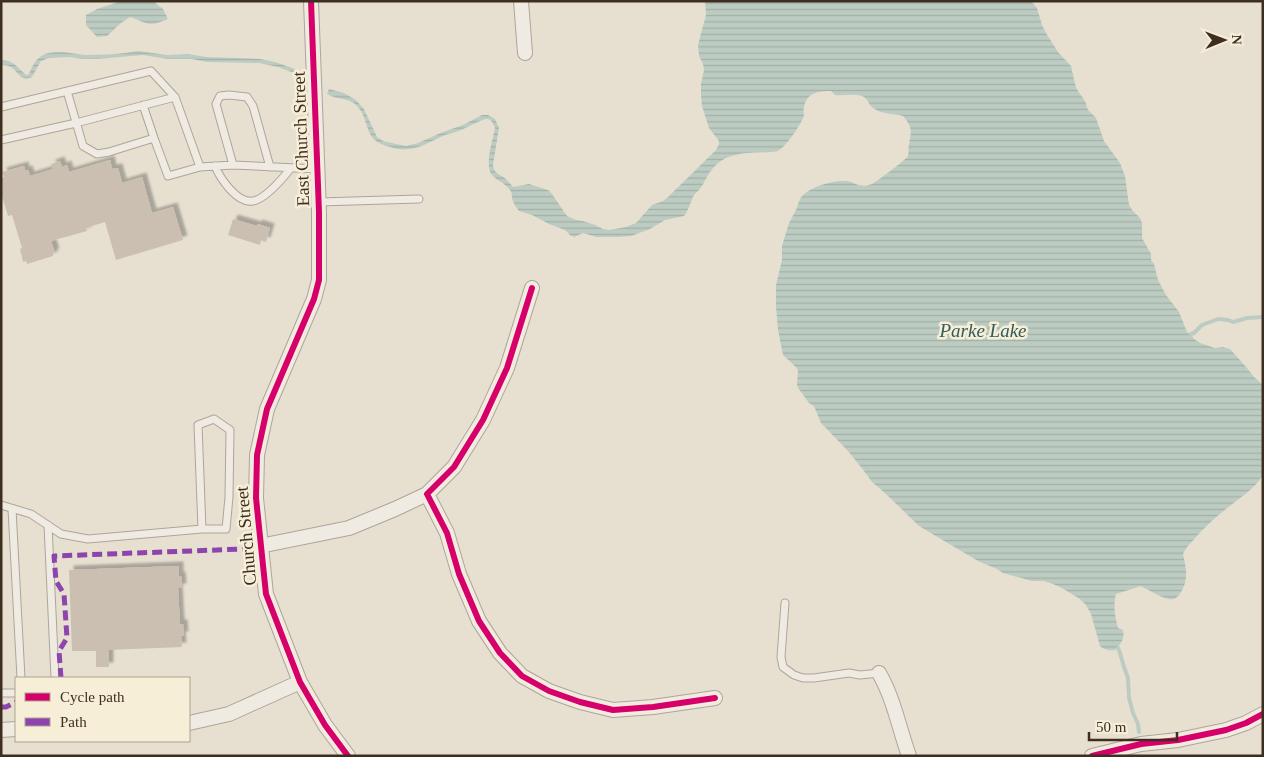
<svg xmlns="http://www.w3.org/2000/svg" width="1264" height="757" font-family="Georgia,serif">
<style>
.water{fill:url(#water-rules)}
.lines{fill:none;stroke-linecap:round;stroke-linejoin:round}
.stream{stroke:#bcccc2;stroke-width:4}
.building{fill:#cbbfb2;filter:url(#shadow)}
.lane-casing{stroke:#ada599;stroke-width:9}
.street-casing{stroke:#ada599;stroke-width:16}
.lane{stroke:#efebe3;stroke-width:7}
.street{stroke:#efebe3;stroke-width:14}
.quiet{stroke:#8e44ad;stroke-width:5;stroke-dasharray:10 5;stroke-linecap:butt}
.cycleway-casing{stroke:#f7eed8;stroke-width:9}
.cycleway{stroke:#d6006c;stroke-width:6}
.labels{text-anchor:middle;stroke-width:5;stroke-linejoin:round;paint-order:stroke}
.street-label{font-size:18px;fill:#3d2e20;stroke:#f7eed8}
.water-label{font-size:19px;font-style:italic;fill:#2f5d5a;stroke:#f7eed8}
</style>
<defs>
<pattern id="water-rules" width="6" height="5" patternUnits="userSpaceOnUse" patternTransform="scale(1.25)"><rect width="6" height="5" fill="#bcccc2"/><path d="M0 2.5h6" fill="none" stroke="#a2b0a6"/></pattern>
<filter id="shadow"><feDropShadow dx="4.5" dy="-4.5" stdDeviation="1" flood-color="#0004"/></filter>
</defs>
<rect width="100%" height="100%" fill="#e7e0d1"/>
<path class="water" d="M121,1h32l10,8 5,10c-20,8 -19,5 -38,-2l-9,6 -14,13 -10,1 -11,-12v-10l11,-6z
M705,1h326l6,7 5,17 4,8 12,19 13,14 5,22 9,13 3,9 8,8 8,23 16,22 5,13 4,29 3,5 8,8 2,5v15l9,16v6l3,4 4,16 8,15 13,17 8,20 4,2 3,5 6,4 15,5 8,-1 7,2 17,19 7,9 9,8v90c-9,15 -24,23 -37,34 -14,11 -25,22 -37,36 -3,3 -4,5 -6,9 3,14 6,25 -2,38 -3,5 -6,8 -12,7 -10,-2 -20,-9 -28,-13l-25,8c-3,11 -1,23 2,34l5,2c2,7 -2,15 -8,20 -6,1 -11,0 -15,-4l-9,-32 -5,-9 -6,-6 -18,-11 -9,-4 -9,-3h-12l-29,-8 -6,-4 -19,-8 -59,-35 -34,-33 -13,-11 -8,-11 -16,-20 -27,-28 -7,-17 -5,-3 -11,-15 -1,-4 1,-13 -1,-3 -14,-13 -5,-25 -2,-23v-22l6,-25v-14l7,-23 7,-13 4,-11c7,-12 33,-19 46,-18 9,1 14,8 26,3 4,-2 35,-25 36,-28 1,-4 0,-8 1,-12 3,-14 3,-17 -6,-28 -11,-3 -20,-1 -30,-8 -5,-4 -5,-10 -11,-12 -9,-3 -18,0 -27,-1l-4,-4c-12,0 -24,1 -27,16 -1,3 0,6 0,8 -1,7 -17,29 -22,33 -4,3 -7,4 -11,4 -18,1 -42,-1 -56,14 -6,6 -9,13 -13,20 -2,3 -5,6 -8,9 -4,7 -5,15 -10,21l-19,4 -15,9 -19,7 -12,1h-22l-14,-4 -9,4 -4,-2 -5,-5 -16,-6 -17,-9 -13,-4c-2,-3 -5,-6 -6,-10 -2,-4 0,-7 -3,-11 -6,-8 -13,-9 -18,-15 -8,-9 1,-36 3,-47 -2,-4 -3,-8 -7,-9 -5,-1 -19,8 -25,10 -6,3 -12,4 -18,6 -12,5 -23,13 -36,14 -6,1 -13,0 -19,-2 -29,-7 -18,-26 -34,-42 -8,-8 -20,-5 -29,-11l2,-5 15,4 12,7 8,9 13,28 6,4 18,4 5,1 12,-3 25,-11 20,-7 19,-10h6l7,4 4,9 -6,37c1,10 8,9 14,15 2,2 4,5 6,7l16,-3 19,6 4,4 15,22 9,4 7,1 12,4 8,4 6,1 17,-3 10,-4 16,-18 11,-4 4,-3 49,-48 3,-6v-3l-10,-13 -7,-22 -1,-11v-11l3,-14 -1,-6 -4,-8 -1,-11 8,-30z
M138,51l29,4 21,-1 19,3 53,2 15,3 20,7 -1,4 -16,-6 -19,-4 -52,-1 -15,-3h-25l-24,-4 -45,4h-16l-12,-2 -21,1 -8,3 -9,16c-15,7 -13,-13 -31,-12v-5c13,0 17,8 25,15l3,-1c3,-7 6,-15 14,-19 12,-6 30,-1 43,0 17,0 35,-1 52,-4z"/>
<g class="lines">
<path class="stream" d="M1191,334l3,-1 8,-8 16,-6 10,1 5,2 14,-4 16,-1
M1118,648l2,5 4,14 4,11 1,20 4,15 5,11 1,8"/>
</g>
<path class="building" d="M110,160l2,9 6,-1 4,15 20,-6 10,36 21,-6 10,33 -67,20 -11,-38 -19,6 1,3 -36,10 4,12h-2v3l-26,8 -1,-3 -3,1 -3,-13 2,-1 -10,-33 -4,1 -7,-23v-15l3,-1 -2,-5 22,-6 1,5 3,-1 2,6 23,-7 -2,-5 9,-3 2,6 5,-2 2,7z
M233,219l24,7 1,-2 12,4 -4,14 -5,-2 -1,5 -32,-10z
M179,566v10h2l1,12h-4l2,36h3l1,12h-3l1,11 -73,3v17h-13v-16h-24l-3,-81z"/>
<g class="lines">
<defs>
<path id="lane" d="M67,91l16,55 14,8 12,-2 45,-14 14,38 32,-9
M143,105l11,33
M1,107l150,-36 24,26 25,70 33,-2 85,4
M1,140l75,-17 99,-26
M233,165l-17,-61 4,-8 9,-1 18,2 6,9 17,61
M215,166c5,12 22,38 38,35 13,-2 30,-23 38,-33
M319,202l100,-3
M1,505l30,9 30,20 27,5 114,-10h24l3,-32 1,-67 -16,-11 -16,6 4,104
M12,509l9,169
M48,525l7,153
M785,603l-4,54 2,10 11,8 9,3h11l35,-5 11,2 19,-2
M1,693h15"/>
<path id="street" d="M311,1l8,211v68l-5,19 -47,110 -10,46 -1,43 10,96 34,88 25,43 23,31
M521,1l4,52
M532,288l-25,80 -24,52 -29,47 -27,27 20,39 12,41 20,47 21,32 22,23 27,15 31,11 33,8 40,-3 62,-9
M260,546l89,-18 46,-19 32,-15
M879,673c15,26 20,55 30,83
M189,723l40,-9 71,-32
M1,730l15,-1
M1092,756l49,-12 37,-4 48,-10 20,-7 17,-9"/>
</defs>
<use href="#lane" class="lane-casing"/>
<use href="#street" class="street-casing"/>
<use href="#lane" class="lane"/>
<use href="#street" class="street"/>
<path class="quiet" d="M61,678l-2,-27 8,-13 -3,-44 -8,-13 -2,-25 190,-7
M1,707h5l10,-5"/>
<defs>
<path id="cycleway" d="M311,1l8,211v68l-5,19 -47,110 -10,46 -1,43 10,96 34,88 25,43 23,31
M532,288l-25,80 -24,52 -29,47 -27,27 20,39 12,41 20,47 21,32 22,23 27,15 31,11 33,8 40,-3 62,-9
M1092,756l49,-12 37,-4 48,-10 20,-7 17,-9"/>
</defs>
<use href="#cycleway" class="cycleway-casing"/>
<use href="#cycleway" class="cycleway"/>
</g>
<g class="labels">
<g class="street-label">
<text transform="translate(301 139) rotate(-92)" y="6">East Church Street</text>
<text transform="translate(246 536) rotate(-95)" y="6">Church Street</text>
</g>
<g class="water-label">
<text x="983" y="337">Parke Lake</text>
</g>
</g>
<rect width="1264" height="757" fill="none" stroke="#3d2e20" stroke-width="5"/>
<rect x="15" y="677" width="175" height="65" fill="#f7eed8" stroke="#ada18e"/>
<rect x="25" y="693" width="25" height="8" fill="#d6006c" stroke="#ada18e"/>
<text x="60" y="702" font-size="15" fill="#3d2e20">Cycle path</text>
<rect x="25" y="718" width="25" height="8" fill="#8e44ad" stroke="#ada18e"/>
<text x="60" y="727" font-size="15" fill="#3d2e20">Path</text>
<g transform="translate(1224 40) rotate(89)" stroke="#f7eed8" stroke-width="4" paint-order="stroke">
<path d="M0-4L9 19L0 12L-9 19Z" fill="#3d2e20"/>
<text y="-8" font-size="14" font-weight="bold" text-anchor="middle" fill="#3d2e20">N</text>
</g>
<path d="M1089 732v8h88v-8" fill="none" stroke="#3d2e20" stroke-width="2.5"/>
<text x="1096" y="732" font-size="15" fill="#3d2e20" stroke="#f7eed8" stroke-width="4" paint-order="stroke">50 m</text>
</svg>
